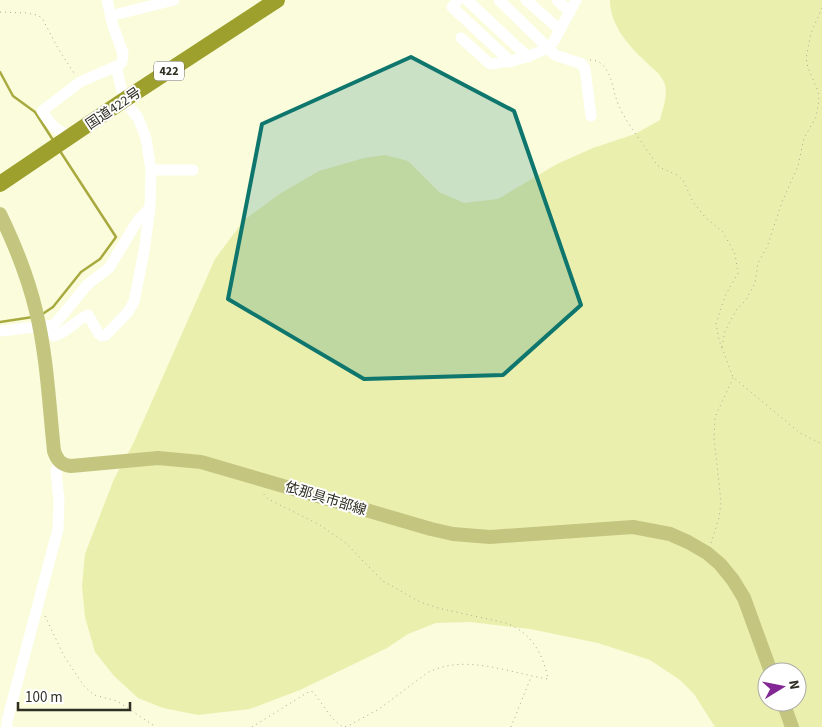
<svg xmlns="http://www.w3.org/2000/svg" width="822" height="727" font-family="'Source Sans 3','Noto Sans JP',sans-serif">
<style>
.green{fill:#ebefae;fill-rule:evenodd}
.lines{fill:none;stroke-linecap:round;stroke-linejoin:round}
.stream{stroke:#a8aa3f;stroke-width:2.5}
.path{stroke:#a9aa92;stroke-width:1;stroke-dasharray:1 4;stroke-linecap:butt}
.minor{stroke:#fff;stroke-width:11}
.major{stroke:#c4c680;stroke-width:14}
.highway{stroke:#9da02c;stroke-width:16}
.marked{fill:#0f766e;fill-opacity:0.2;stroke:#0f766e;stroke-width:4;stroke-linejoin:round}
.labels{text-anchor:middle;stroke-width:4;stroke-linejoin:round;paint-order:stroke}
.shield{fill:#fff;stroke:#6d6d64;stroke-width:1}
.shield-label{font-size:12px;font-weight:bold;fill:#2e2e22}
.street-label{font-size:14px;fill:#2e2e22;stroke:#fff}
</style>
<rect width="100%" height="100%" fill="#fafcdc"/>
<path class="green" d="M610,0h212v727h-107l-21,-33 -14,-14 -30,-20 -52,-17 -68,-14 -60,-7 -34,1 -28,11 -21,14 -87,42 -50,19 -52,6 -35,-7 -25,-10 -24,-22 -19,-24 -10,-35 -3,-31 3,-32 29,-75 19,-35 82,-185 29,-39 37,-27 38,-22 45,-13 21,-3 23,6 31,31 25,11 34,-4 59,-35 36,-16 42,-14 25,-14c3,-12 9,-27 4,-38 -5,-11 -14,-15 -21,-23 -16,-15 -33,-35 -33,-59zM767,672h30v30h-30z"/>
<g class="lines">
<path class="stream" d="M0,72l13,24 22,16 18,28
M41,315l12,-8 28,-35 19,-13 16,-22 -56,-86
M0,322l33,-5"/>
<path class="path" d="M0,12l26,1 11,2 5,3 17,32 15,23
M590,60c7,0 12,3 16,9 6,9 7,20 10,29 5,19 30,49 41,67l6,4 14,6 6,5 10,22 12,15 18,15 12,22 3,19 -13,23 -9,28 3,16 14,37 67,56 22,11
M722,347l3,-16 12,-22 9,-9 9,-17 3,-20 9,-16 15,-45 16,-36 6,-28 12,-21 3,-17 -1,-9 -10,-23 -2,-10 5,-25 11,-25
M711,543l8,-25 2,-16 -7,-64 1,-21 18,-39
M45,616l19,40 20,30 10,9 23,6 39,26
M252,727l58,-36 3,1c10,12 17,27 30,35l5,-1 31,-17 48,-36c37,-20 83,0 121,6 -5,-25 -16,-46 -42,-56l-68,-15 -18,-6 -37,-21 -20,-20 -16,-17 -27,-19 -52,-26 -6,-7
M511,727l20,-50"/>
<path class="minor" d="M458,0l-6,7 59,55
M467,0l61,57
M526,0l34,30
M557,0l13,12
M576,0l-22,41 -6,7 7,7 27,9 3,5 6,47
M110,16l64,-16
M461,38l29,26c25,-3 36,-6 58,-16l-49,-48
M72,135c-16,-2 -22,-12 -30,-24l38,-29 39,-17 3,-3 1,-9 -10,-27 -6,-26
M151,170h42
M50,326l4,10c13,-4 21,-15 34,-21l11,19 3,2 4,-1 22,-23 6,-10 10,-51 6,-43
M0,331l54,-6 34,-41 21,-16 29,-48 12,-12 1,-38 -5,-32 -8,-20 -14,-18 -8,-34
M7,727v-6l51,-192 1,-28 -3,-30 4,-8"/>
<path class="major" d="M0,214c15,31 28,63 36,97 11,45 13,93 18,140 3,9 7,14 17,15l87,-8 43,4 230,67 22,5 37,3 143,-10 37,7 18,8 19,11 13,11 13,16 11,18 27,74
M783,702l9,25"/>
<path class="highway" d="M0,184l124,-84 153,-100"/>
</g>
<path class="marked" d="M411,57l103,54 67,194 -78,70 -139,4 -136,-80 34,-175z"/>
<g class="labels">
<rect class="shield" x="154" y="61.5" width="30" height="19" rx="4"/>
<g class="shield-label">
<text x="169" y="75">422</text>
</g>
<g class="street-label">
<text transform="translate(113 108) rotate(-34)" y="5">国道422号</text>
<text transform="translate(326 498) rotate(17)" y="5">依那具市部線</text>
</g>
</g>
<g transform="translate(782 687) rotate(80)"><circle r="24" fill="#ffffff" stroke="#ababa7"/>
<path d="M0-4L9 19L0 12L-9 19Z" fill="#822793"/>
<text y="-8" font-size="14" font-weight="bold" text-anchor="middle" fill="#2e2e22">N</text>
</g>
<path d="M18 702v8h112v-8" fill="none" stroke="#2e2e22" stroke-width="2.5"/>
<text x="25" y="702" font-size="15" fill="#2e2e22" stroke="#ffffff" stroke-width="4" paint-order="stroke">100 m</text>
</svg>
